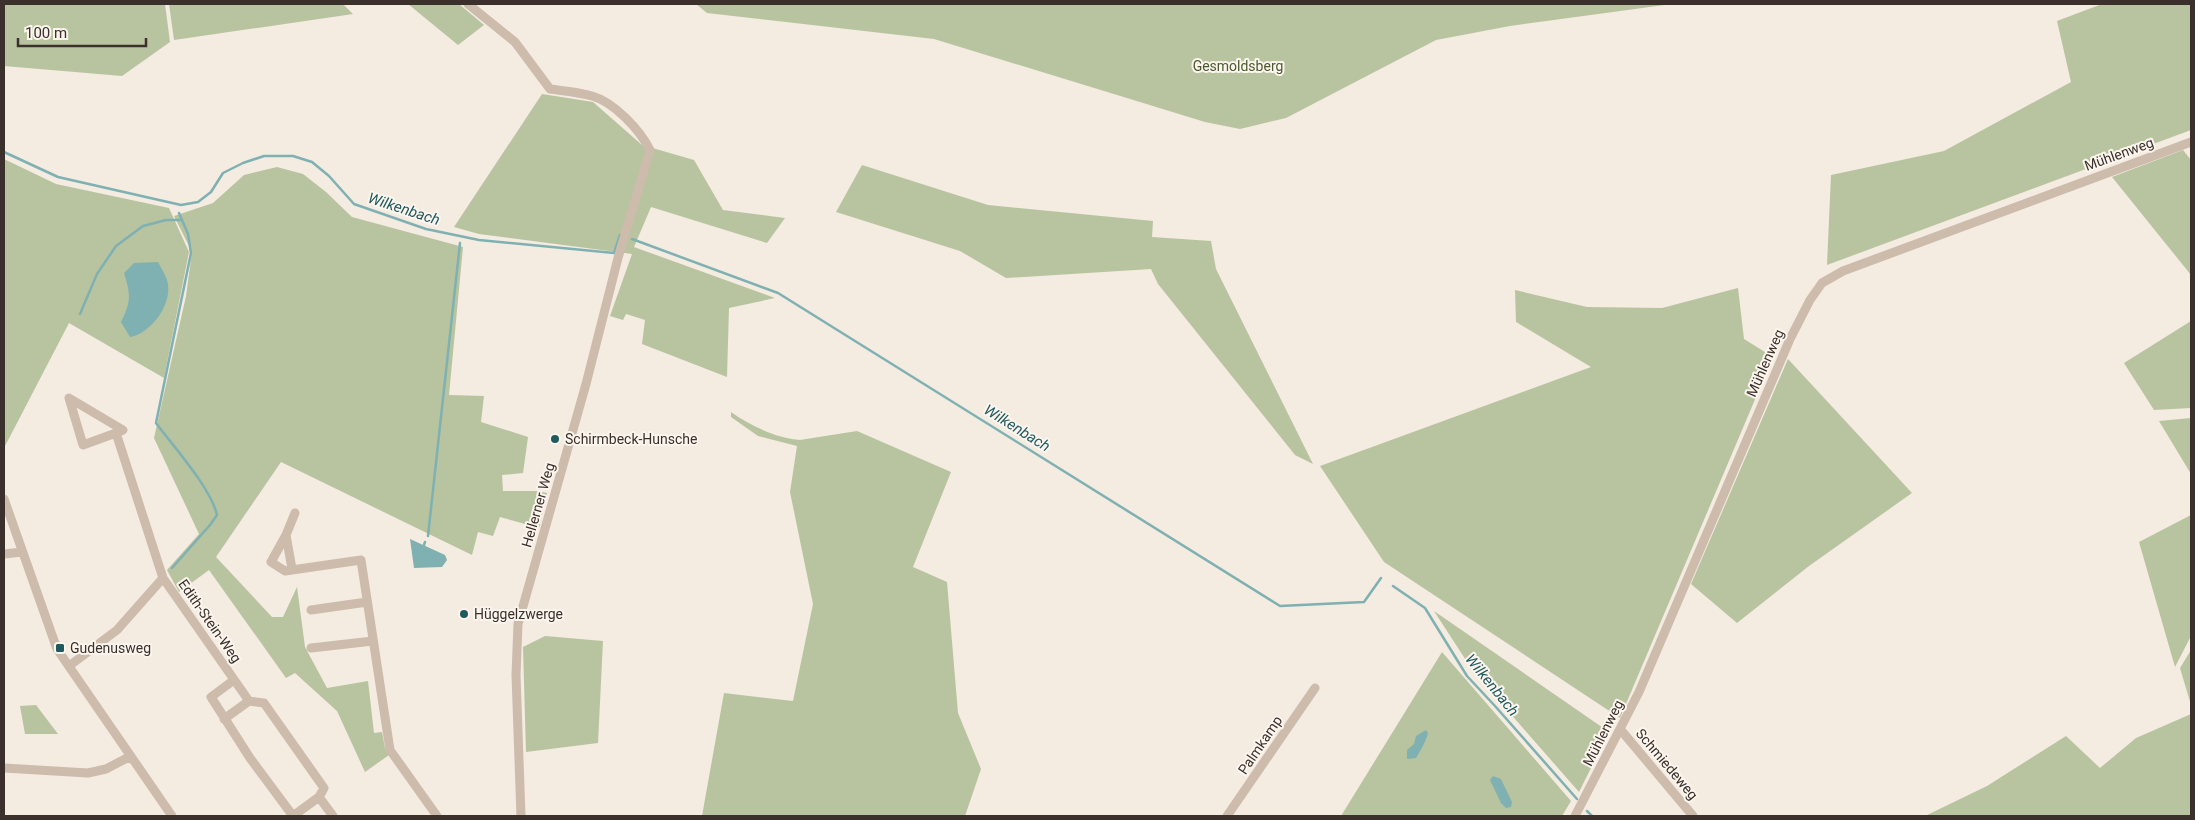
<svg xmlns="http://www.w3.org/2000/svg" width="2195" height="820" font-family="Roboto,sans-serif">
<style>
.green{fill:#b8c4a0}
.water{fill:#7fb0b2}
.lines{fill:none;stroke-linecap:round;stroke-linejoin:round}
.stream{stroke:#7fb0b2;stroke-width:2.5}
.street{stroke:#cdbbac;stroke-width:9}
.poi-dot{fill:#1f5a5e;stroke:#fbf5ee;stroke-width:2}
.labels{text-anchor:middle;stroke-width:4;stroke-linejoin:round;paint-order:stroke}
.park-label{font-size:14px;fill:#4a5a2e;stroke:#fbf5ee}
.street-label{font-size:14px;fill:#3b302b;stroke:#fbf5ee}
.poi-label{font-size:14px;fill:#3b302b;stroke:#fbf5ee;text-anchor:start}
.water-label{font-size:15px;font-style:italic;fill:#1f5a5e;stroke:#fbf5ee}
</style>
<rect width="100%" height="100%" fill="#f4ebe1"/>
<path class="green" d="M4,4h161l5,38 -48,34 -118,-10z
M169,4h174l10,10 -179,26z
M408,4h51l25,21 -26,20z
M696,4h976l-162,22 -74,14 -150,78 -46,11 -35,-7 -271,-83 -227,-26z
M2102,4h89v126l-364,135 4,-90 113,-24 127,-69 -14,-61z
M542,94l51,8 49,43 52,15 29,50 62,8 -18,25 -116,-36 -17,40 141,51 -46,10 -2,69 -85,-33 3,-24 -19,-6 -3,6 -13,-4 22,-62 -153,-20 -25,-7z
M2183,150l8,10v115l-79,-98z
M4,159l52,25 113,24 20,44 -25,126 -95,-55 -65,125z
M862,165l126,40 165,16 -1,16 59,4 5,28 97,195 -18,-9 -137,-171 -7,-15 -145,9 -46,-27 -124,-39z
M277,167l26,7 23,18 26,25 111,30 -14,148 35,1 -3,26 47,15 -5,36 -21,2 1,16h34l10,2 -8,35 -39,-11 -7,19 -15,-4 -6,23 -191,-93 -65,95 56,60h11l14,-30 8,60 22,41 41,-7 6,52 8,-1 3,16 4,7 -24,17 -28,-61 -42,-38 -9,5 -77,-108 -30,22 -12,-22 32,-36 -45,-96 32,-142 6,-44 -18,-36 39,-13 31,-28z
M1738,288l6,51 29,18 -153,361 -236,-156 -64,-96 271,-99 -75,-45 -1,-32 72,17 75,1z
M2191,321v87l-37,2 -30,-47z
M1788,359l124,134 -103,73 -72,57 -46,-39z
M731,412c20,14 45,26 69,28l57,-9 94,41 -38,95 34,15 11,131 23,56 -16,47h-263l22,-123 69,8 20,-97 -23,-112 7,-46 -39,-10 -27,-19z
M2191,418v56l-32,-53z
M2191,515v121l-16,31 -36,-125z
M1434,611l175,121 -30,60 -106,-121z
M545,636l58,5 -5,102 -72,9 -3,-105z
M2191,650v55l-11,-37z
M1442,652l129,149 -9,15h-221z
M36,705l22,29h-33l-5,-28z
M2191,714v102h-266l62,-30 79,-50 34,32 36,-30z"/>
<path class="water" d="M158,262c3,6 7,12 9,18 7,22 -15,53 -37,57l-9,-15c10,-20 10,-27 3,-49l10,-10z
M410,539l35,16 2,5 -5,7 -28,1z
M1426,730l2,3c-2,8 -7,17 -12,25l-9,1v-9l7,-6 2,-8z
M1493,776l8,3 11,23 -1,5 -5,1 -5,-5 -11,-23z"/>
<g class="lines">
<path class="stream" d="M4,152l54,25 123,28 17,-3 13,-10 12,-19 20,-10 21,-7h29l19,6 17,14 25,28 72,25 53,11 135,13 6,-18
M632,239l146,54 502,313 84,-4 17,-24
M80,314l17,-40 19,-28 27,-20 23,-6h16
M428,536l32,-293
M424,545l1,-3
M172,568l38,-43 7,-10c-6,-27 -44,-69 -61,-92l35,-170 -3,-19 -9,-21
M1393,586l32,22 42,68 28,30 82,93
M1587,811l5,5"/>
<path class="street" d="M468,4l47,38 35,47c14,2 29,3 42,7 22,6 48,34 58,54l-32,108 -32,126 -68,240 -2,51 5,141
M116,433l-33,12 -14,-47 54,32 -7,3 47,145 86,123
M4,499l53,150 115,167
M286,535l-15,27 14,9 76,-11 29,190 47,66
M4,554l18,-2
M292,569l-6,-34 9,-22
M311,610l56,-8
M311,648l62,-7
M69,666l48,-36 46,-52
M234,680l-23,17 39,61 43,58
M224,719l25,-18 15,2 60,85 -5,9
M1620,729l73,87
M4,768l84,5 18,-4 21,-11 5,1
M293,816l26,-19 14,19
M1227,816l88,-128
M1575,816l64,-124 151,-353 20,-39 12,-17 21,-12 348,-129"/>
</g>
<g class="poi-dot">
<circle cx="555" cy="439" r="5"/>
<circle cx="464" cy="614" r="5"/>
<rect x="55" y="643" width="10" height="10" rx="2.5"/>
</g>
<g class="labels">
<g class="park-label">
<text x="1238" y="71">Gesmoldsberg</text>
</g>
<g class="street-label">
<text transform="translate(2119 154) rotate(-20)" y="5">Mühlenweg</text>
<text transform="translate(1765 363) rotate(-66)" y="5">Mühlenweg</text>
<text transform="translate(538 505) rotate(-74)" y="5">Hellerner Weg</text>
<text transform="translate(210 621) rotate(55)" y="5">Edith-Stein-Weg</text>
<text transform="translate(1603 733) rotate(-63)" y="5">Mühlenweg</text>
<text transform="translate(1260 745) rotate(-56)" y="5">Palmkamp</text>
<text transform="translate(1667 764) rotate(50)" y="5">Schmiedeweg</text>
</g>
<g class="poi-label">
<text x="565" y="444">Schirmbeck-Hunsche</text>
<text x="474" y="619">Hüggelzwerge</text>
<text x="70" y="653">Gudenusweg</text>
</g>
<g class="water-label">
<text transform="translate(404 209) rotate(18)" y="5">Wilkenbach</text>
<text transform="translate(1017 428) rotate(32)" y="5">Wilkenbach</text>
<text transform="translate(1492 685) rotate(51)" y="5">Wilkenbach</text>
</g>
</g>
<rect width="2195" height="820" fill="none" stroke="#3b302b" stroke-width="10"/>
<path d="M18 38v8h128v-8" fill="none" stroke="#3b302b" stroke-width="2.5"/>
<text x="25" y="38" font-size="15" fill="#3b302b" stroke="#fbf5ee" stroke-width="4" paint-order="stroke">100 m</text>
</svg>
